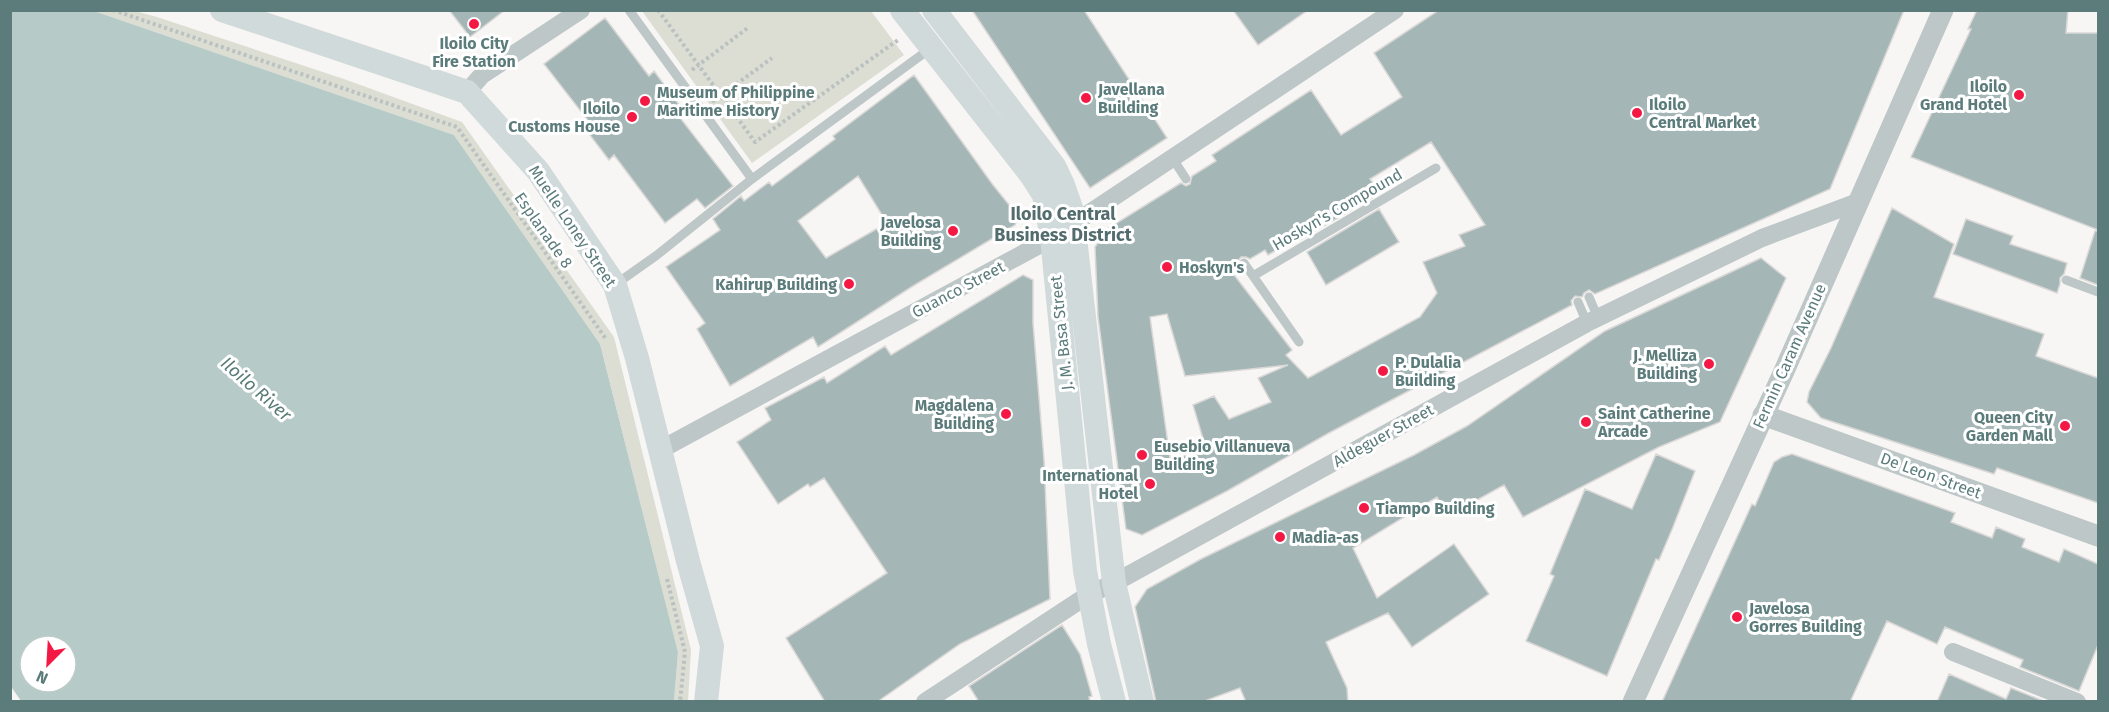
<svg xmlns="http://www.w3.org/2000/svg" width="2109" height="712" font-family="'Fira Sans',sans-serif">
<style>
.green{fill:#dcded3}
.water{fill:#b6cac7;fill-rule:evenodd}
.building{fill:#a4b6b5;stroke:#d9d8d7;stroke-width:1.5;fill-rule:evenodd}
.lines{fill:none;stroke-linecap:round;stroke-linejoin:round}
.path{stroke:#bac1c1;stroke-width:4;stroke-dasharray:3 3;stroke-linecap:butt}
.service{stroke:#bdc7c7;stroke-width:9}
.minor{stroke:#bdc7c7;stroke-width:18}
.tertiary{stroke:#bdc7c7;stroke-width:21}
.secondary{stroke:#d1dada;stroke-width:24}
.poi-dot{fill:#f41944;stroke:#fff;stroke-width:2}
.labels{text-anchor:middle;stroke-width:6;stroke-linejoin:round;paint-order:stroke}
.poi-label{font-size:16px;font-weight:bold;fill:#5c7c7c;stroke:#fff;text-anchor:start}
.street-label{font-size:16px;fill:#5c7c7c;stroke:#fff}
.neighbourhood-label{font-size:18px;font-weight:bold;fill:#536c6d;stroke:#fff}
.water-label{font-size:18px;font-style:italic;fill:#5a7d78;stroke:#fff}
</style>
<rect width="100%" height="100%" fill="#f8f6f4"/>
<path class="green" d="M94,11h41l22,6 187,62 118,43 152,215 77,313 -3,51h-14l4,-49 -78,-308 -146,-209z
M642,11h229l33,44 -152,108z"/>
<path class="water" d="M11,10l83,1 360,124 146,209 78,308 -4,49h-653l-11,-16zM30,646h36v36h-36z"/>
<path class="building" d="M449,10h56l-35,27z
M972,10h112l83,128 -77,50z
M1233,10h75l-50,35z
M1439,10h465l-74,179 -235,105 -6,-4 -5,3 -2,4 -7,-1 -4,5 1,4 -245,129 -100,57 -85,44 -16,-6 -28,-212 -3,-70 12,-18 74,-46 5,3 4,-2 2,-8 24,-15 -4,-6 99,-65 30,45 61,-38 -28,-44zM1431,142l54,83 -26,10 6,11 -42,16 14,31 -17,24 -112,61 -22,-23 6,-5 -61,-79 7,-4v-6l3,-4h5l4,2 15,-9 3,5 30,-18 2,3 72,-42 -6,-11 7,-4 -3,-4zM1167,314l18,62 103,-11 -30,13 13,24 -42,17 -15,-23 -21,9 14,47 -37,6 -20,-141z
M1977,10h91l-2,23h32v197l-187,-73 60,-128h-3z
M605,18l44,58 5,-5 26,35 -6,4 59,76 -28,22 -8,-9 -32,24 -51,-68 -5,5 -13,-17 -12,-16 6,-4 -46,-59z
M914,75l79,110 25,31 -3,9 -102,61 -95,61 -5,-10 -83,49 -33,-57 8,-6 -39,-56 54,-37 -7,-11 28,-23 3,5 25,-19 3,4 63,-47 -2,-3zM858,176l29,47 -61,35 -28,-37z
M1892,208l62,36 -20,53 110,37 -8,22 62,22v125l-101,-35 -3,6 -173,-56 -14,-16 2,-10 22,-44z
M1379,209l20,33 -73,43 -19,-33z
M1966,219l47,17 -3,8 57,19 -3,11 -4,4v6l-3,9 -104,-39z
M2095,231h3v54l-18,-7z
M1761,258l25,20 -66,144 -61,25 -136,70 -19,-32 -56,31 -11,-19 -84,51 24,50 77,-54 35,50 -77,53 -24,-34 -62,29 21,46 1,14h-102l-6,-14 -38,14h-46l-21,-95 12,-18 54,-30 213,-104 53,-29 138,-95z
M1023,275l10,5v43l11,137 6,139 -90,45 -83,58h-52l-39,-64 101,-65 -63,-95 -14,9 -2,-3 -30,20 -41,-62 34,-22 -6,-12 59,-31 3,6 58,-37 6,9z
M1656,454l39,17 -22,56 -14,33 -3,-1 -49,117 -81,-35 28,-65 -4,-2 35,-85 47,20z
M1792,454l163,59 -4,9 41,16 4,-11 29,12 -3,8 37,15 5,-13 34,15v81l-19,46 -59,-24 3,-7 -78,-33 -8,17 -50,-23 -37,81h-188l90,-198 3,2 19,-44 8,-5z
M1062,625l18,29 12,42 -3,1 1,5h-111l-10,-16z
M1949,674l57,25 5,-11 35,14h-109z"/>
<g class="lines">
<path class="path" d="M113,10l344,117 149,212
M658,10l97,132 143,-102
M692,70l57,-43
M712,102l60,-44
M667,579l18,73 -5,50"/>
<path class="service" d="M629,10l123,169
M1173,159l13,20
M1244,263l55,79
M1253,276l183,-108
M2066,280l32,12
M616,284l41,-29 95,-76 179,-131
M1589,297l9,21
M1578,302l9,21"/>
<path class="minor" d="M467,92l15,-17 99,-65
M660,450l392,-212 343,-228
M1953,652l124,50
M925,702l163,-107 26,-12 473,-260 175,-85 96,-36"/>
<path class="tertiary" d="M1763,415l335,121
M1633,702l152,-333 158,-359"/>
<path class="secondary" d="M222,10l245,82 71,79 77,114 22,73 51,203 24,85 -6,56
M902,10l130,166 12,19 8,43 33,333 14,73 15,58
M934,10l120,156 9,19 9,26 42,372 28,119"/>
</g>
<g class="poi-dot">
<circle cx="474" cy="24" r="6"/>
<circle cx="2019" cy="95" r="6"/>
<circle cx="1086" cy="98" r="6"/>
<circle cx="645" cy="101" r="6"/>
<circle cx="1637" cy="113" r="6"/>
<circle cx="632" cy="117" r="6"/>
<circle cx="953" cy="231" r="6"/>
<circle cx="1167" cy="267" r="6"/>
<circle cx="849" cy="284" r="6"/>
<circle cx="1709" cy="364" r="6"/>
<circle cx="1383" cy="371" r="6"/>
<circle cx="1006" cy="414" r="6"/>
<circle cx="1586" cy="422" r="6"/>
<circle cx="2065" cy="426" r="6"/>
<circle cx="1142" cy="455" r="6"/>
<circle cx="1150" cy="484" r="6"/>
<circle cx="1364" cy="508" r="6"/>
<circle cx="1280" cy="537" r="6"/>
<circle cx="1737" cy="617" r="6"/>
</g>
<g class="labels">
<g class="poi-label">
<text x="474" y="49" text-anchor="middle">Iloilo City<tspan x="474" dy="18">Fire Station</tspan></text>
<text x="2007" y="92" text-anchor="end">Iloilo<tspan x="2007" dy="18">Grand Hotel</tspan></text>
<text x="1098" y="95">Javellana<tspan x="1098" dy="18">Building</tspan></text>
<text x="657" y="98">Museum of Philippine<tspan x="657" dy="18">Maritime History</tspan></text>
<text x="1649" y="110">Iloilo<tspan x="1649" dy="18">Central Market</tspan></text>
<text x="620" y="114" text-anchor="end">Iloilo<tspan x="620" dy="18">Customs House</tspan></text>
<text x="941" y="228" text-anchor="end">Javelosa<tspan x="941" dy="18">Building</tspan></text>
<text x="1179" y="273">Hoskyn's</text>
<text x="837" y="290" text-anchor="end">Kahirup Building</text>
<text x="1697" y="361" text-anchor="end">J. Melliza<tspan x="1697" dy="18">Building</tspan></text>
<text x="1395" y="368">P. Dulalia<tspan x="1395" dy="18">Building</tspan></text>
<text x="994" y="411" text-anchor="end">Magdalena<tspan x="994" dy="18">Building</tspan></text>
<text x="1598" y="419">Saint Catherine<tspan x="1598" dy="18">Arcade</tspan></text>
<text x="2053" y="423" text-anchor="end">Queen City<tspan x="2053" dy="18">Garden Mall</tspan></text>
<text x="1154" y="452">Eusebio Villanueva<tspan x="1154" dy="18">Building</tspan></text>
<text x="1138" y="481" text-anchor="end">International<tspan x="1138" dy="18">Hotel</tspan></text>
<text x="1376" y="514">Tiampo Building</text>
<text x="1292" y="543">Madia-as</text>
<text x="1749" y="614">Javelosa<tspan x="1749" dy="18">Gorres Building</tspan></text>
</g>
<g class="street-label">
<text transform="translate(1337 209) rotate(-30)" y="6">Hoskyn's Compound</text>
<text transform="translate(573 226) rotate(56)" y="6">Muelle Loney Street</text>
<text transform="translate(544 230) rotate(55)" y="6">Esplanade 8</text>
<text transform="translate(958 289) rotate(-28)" y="6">Guanco Street</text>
<text transform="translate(1061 333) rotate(-96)" y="6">J. M. Basa Street</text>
<text transform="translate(1789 356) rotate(-66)" y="6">Fermin Caram Avenue</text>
<text transform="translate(1383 435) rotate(-29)" y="6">Aldeguer Street</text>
<text transform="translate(1931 475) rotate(20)" y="6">De Leon Street</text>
</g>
<g class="neighbourhood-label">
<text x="1063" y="220">Iloilo Central<tspan x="1063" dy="21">Business District</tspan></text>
</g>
<g class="water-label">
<text transform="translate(256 389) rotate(41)" y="6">Iloilo River</text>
</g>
</g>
<rect width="2109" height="712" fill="none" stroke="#5c7c7c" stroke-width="24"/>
<g transform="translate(48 664) rotate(204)"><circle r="28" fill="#ffffff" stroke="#becbcb" stroke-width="1.5"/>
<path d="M0-4.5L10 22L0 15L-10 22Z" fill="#f41944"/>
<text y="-9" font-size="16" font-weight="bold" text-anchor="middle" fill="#5c7c7c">N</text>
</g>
</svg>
